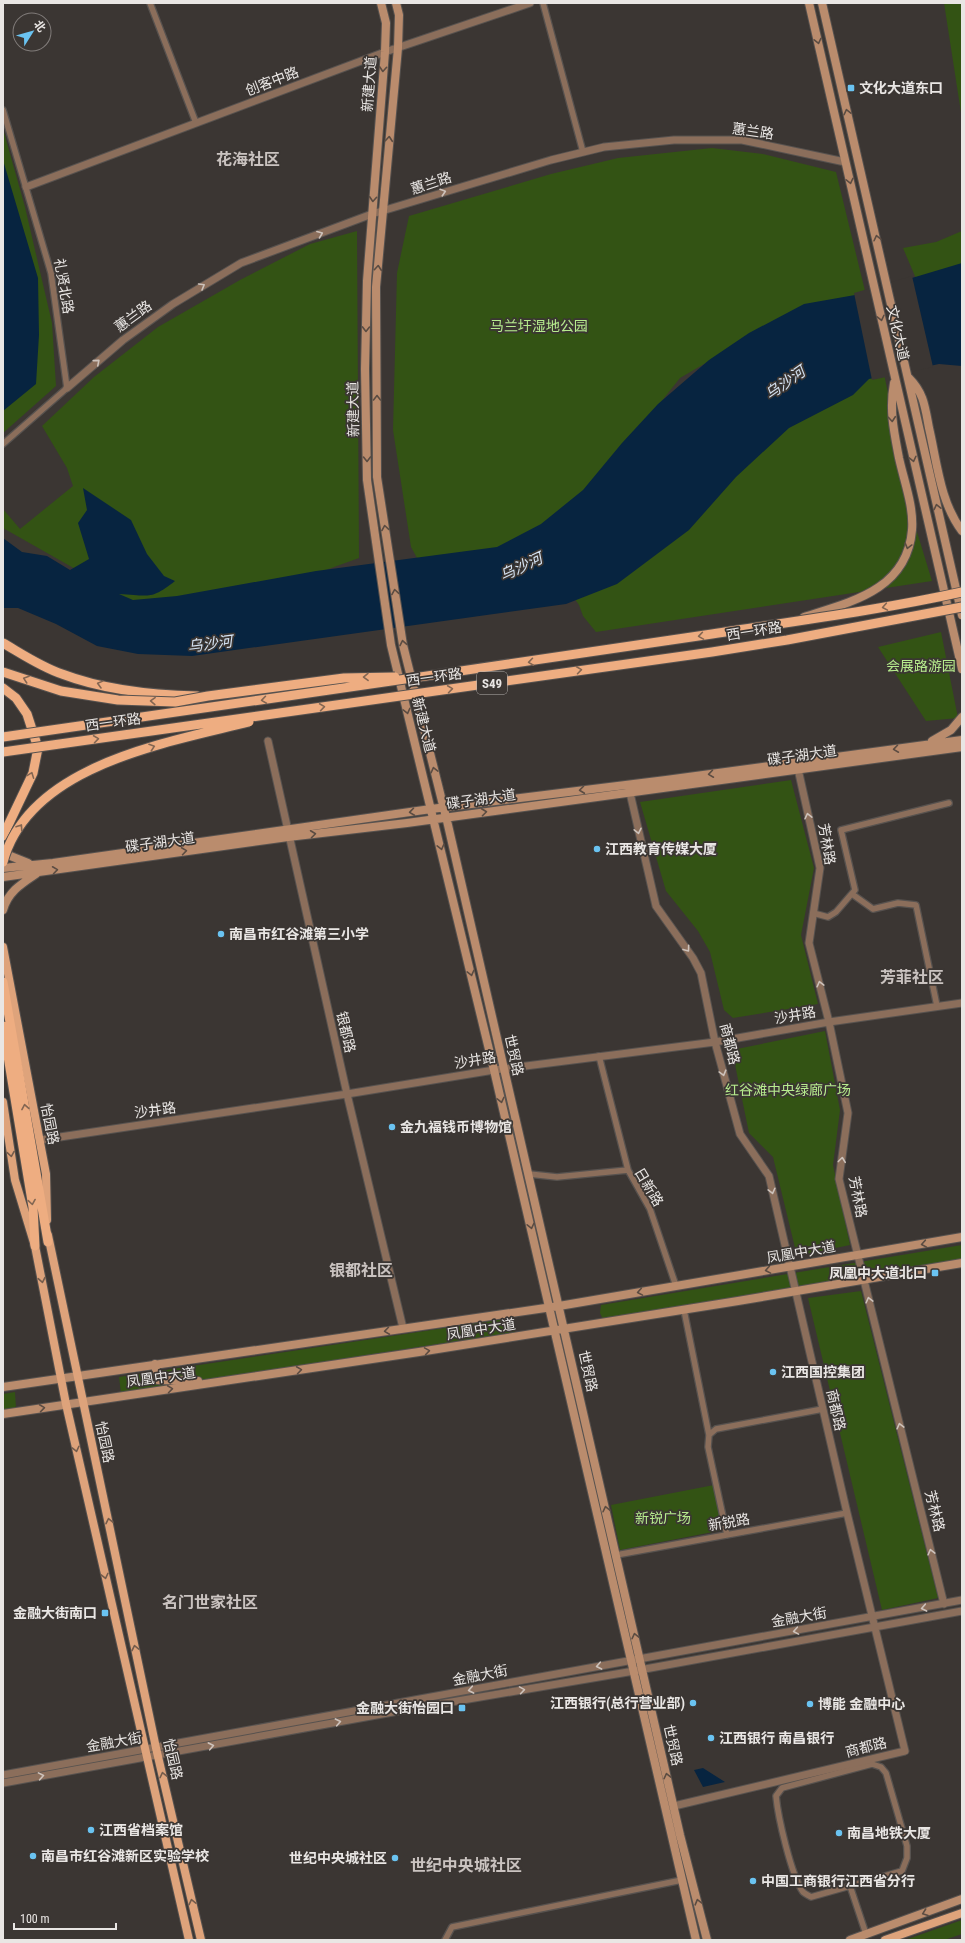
<svg xmlns="http://www.w3.org/2000/svg" width="965" height="1943" font-family="'Roboto Condensed','Noto Sans SC',sans-serif">
<style>
.green{fill:#335314}
.water{fill:#072440}
.pier{fill:#3b3633}
.lines{fill:none;stroke-linecap:round;stroke-linejoin:round}
.minor-casing{stroke:#57524f;stroke-width:8}
.tertiary-casing{stroke:#57524f;stroke-width:9}
.secondary-casing{stroke:#57524f;stroke-width:10}
.primary-casing{stroke:#57524f;stroke-width:10}
.trunk-casing{stroke:#57524f;stroke-width:11}
.minor{stroke:#8b6e5b;stroke-width:5.5}
.tertiary{stroke:#8b6e5b;stroke-width:7}
.secondary{stroke:#ba8c6d;stroke-width:8}
.primary{stroke:#dea37b;stroke-width:8}
.trunk{stroke:#eead81;stroke-width:9}
.trunk-bridge-casing{stroke:#57524f;stroke-width:11;stroke-linecap:butt}
.trunk-bridge{stroke:#eead81;stroke-width:9}
.oneway{stroke:#5b4c42}
.oneway2{stroke:#cdc2bb}
.oneway3{stroke:#836652}
.oneway4{stroke:#745c4c}
.poi-dot{fill:#6ac3f1;stroke:#3b3633;stroke-width:1.5}
.labels{text-anchor:middle;stroke-width:3.5;stroke-linejoin:round;paint-order:stroke}
.shield{fill:#3b3633;stroke:#b5b1af;stroke-width:1}
.shield-label{font-size:13px;font-weight:bold;fill:#e9e6e4}
.street-label{font-size:14px;fill:#e9e6e4;stroke:#3b3633}
.poi-label{font-size:14px;font-weight:bold;fill:#e9e6e4;stroke:#3b3633;text-anchor:start}
.park-label{font-size:14px;fill:#b6eb8d;stroke:#3b3633}
.water-label{font-size:15px;font-style:italic;fill:#d5e3f3;stroke:#3b3633}
.quarter-label{font-size:16px;font-weight:bold;fill:#cac3c0;stroke:#3b3633}
</style>
<rect width="100%" height="100%" fill="#3b3633"/>
<path class="green" d="M944,3h18v116z
M3,129l22,78 27,116 4,63 -53,47z
M712,148l51,6 73,18 30,123 -95,30 -91,53 -93,117 -56,45 -109,27 -11,-20 -18,-117 4,-157 12,-57 142,-42 67,-16z
M357,231l2,327 -61,22 -109,24 -63,-1 -49,-33 -74,-42v-19l17,20 53,-43 -6,-18 -25,-42 52,-49 64,-50 82,-47 70,-36z
M962,231v52l-42,5 -17,-40 33,-6z
M883,369l34,163 15,49 -336,51 -13,-16 -4,-11 -7,-10 161,-134z
M941,632l17,86 -32,3 -48,-74z
M791,780l23,88 -13,67 17,69 -85,14 -9,-8 -14,-58 -12,-21 -32,-40 -26,-89z
M825,1031l15,79 -7,55 17,80 -53,11 -24,-99 -24,-24 -17,-83z
M962,1245v15l-359,59 -3,-6 1,-8z
M861,1291l77,307 -56,12 -74,-312z
M512,1318l3,14 -394,61 -2,-16z
M15,1392l1,16 -13,2v-16z
M714,1485l9,45 -103,20 -9,-45z
M962,1920v14l-18,6h-39z"/>
<path class="water" d="M3,160l35,118 1,57 -3,49 -33,27z
M962,263v103l-23,-2 -70,15 -16,16 -64,33 -53,49 -47,53 -72,54 -51,20 -374,52 -54,-2 -41,-8 -41,-22 -38,-16h-15v-70l19,14 25,4 23,14 19,-11 -11,-36 9,-13 -4,-22 48,32 16,34 17,22 11,5c-25,20 -27,14 -56,13l14,6 44,-4 139,-25 181,-24 44,-23 42,-34 39,-47 36,-39 51,-44 40,-27 55,-29 51,-9z
M703,1768l22,14 -22,5 -9,-17z"/>
<path class="pier" d="M912,276l21,91 -61,13 -18,-87z"/>
<g class="lines">
<defs>
<path id="minor" d="M150,3l46,120
M543,3l40,149
M3,110l48,163 16,115 -64,56
M852,894l21,15 25,-6 18,2 21,101
M813,913l15,4 8,-5 19,-22 -14,-60 108,-27
M599,1056l29,114
M529,1174l28,3 71,-7 22,39 26,77
M684,1310l25,125
M727,1535l-19,-88 1,-12 7,-6 107,-20
M616,1555l231,-42
M850,1886l-39,11c-3,-2 -6,-3 -8,-5 -12,-17 -25,-75 -27,-96l6,-8 90,-24 9,3 5,6 21,73v12l-5,13 -52,15 16,48
M445,1940l7,-13 230,-47"/>
<path id="tertiary" d="M26,187l359,-135 145,-49
M67,388l56,-48 50,-36 68,-41 131,-49 179,-54 53,-13 70,-7h68l103,22
M268,741l79,353 56,234
M798,769l22,99 -11,75 20,79 19,91 -9,66 105,425
M630,793l26,113 37,52 8,15 14,69 25,92 29,42 78,337 58,238 -231,55
M40,1140l307,-46 147,-24 221,-28 114,-20 133,-19
M3,1775l959,-175
M3,1783l401,-73 230,-39 328,-60"/>
<path id="secondary" d="M381,3l5,20 -1,29 -18,229 -2,88 2,111 24,165 103,425 202,870
M396,3l3,12 -1,33 -22,239 1,190 26,168 45,180 232,1010 27,105
M809,3l153,666
M822,3l140,612
M909,378c15,15 16,29 20,50 8,34 11,74 33,103
M804,617c47,-15 103,-27 108,-87 2,-23 -8,-49 -13,-72 -5,-26 -10,-48 -5,-75
M932,741l19,-11 11,-13
M3,853l25,10
M3,868l50,-5 378,-54 235,-29 296,-40
M3,877l285,-40 119,-14 555,-76
M3,910c5,-18 18,-26 33,-36
M155,1364l3,16 40,1
M3,1387l556,-81 403,-69
M3,1414l416,-62 319,-51 224,-38
M850,1940l112,-41"/>
<path id="primary" d="M3,947l43,227 1,46
M3,1102l12,78 20,66 31,158 123,536
M48,1235l108,513 45,192
M885,1940l77,-27"/>
<path id="trunk" d="M3,643c19,11 38,24 59,31 42,16 90,21 135,22
M3,688l13,10 11,16 11,34 -5,25 -30,63
M3,982l45,260
M3,1026l30,181 2,39"/>
</defs>
<use href="#minor" class="minor-casing"/>
<use href="#tertiary" class="tertiary-casing"/>
<use href="#secondary" class="secondary-casing"/>
<use href="#primary" class="primary-casing"/>
<use href="#trunk" class="trunk-casing"/>
<use href="#minor" class="minor"/>
<use href="#tertiary" class="tertiary"/>
<use href="#secondary" class="secondary"/>
<use href="#primary" class="primary"/>
<use href="#trunk" class="trunk"/>
<defs>
<path id="trunk-bridge" d="M3,672l58,19 57,9 57,2 33,-6 136,-18 51,-1
M3,737c236,-35 473,-67 709,-103 84,-13 168,-24 250,-42
M3,752l709,-100 75,-12 175,-33
M3,862c26,-97 163,-119 246,-140"/>
</defs>
<use href="#trunk-bridge" class="trunk-bridge-casing"/>
<use href="#trunk-bridge" class="trunk-bridge"/>
</g>
<defs><path id="oneway-chevron" d="M-2-3.5L2.5 0L-2 3.5" fill="none" stroke-width="1.6" stroke-linecap="round" stroke-linejoin="round"/></defs>
<g class="oneway">
<use href="#oneway-chevron" transform="translate(818 41) rotate(77)"/>
<use href="#oneway-chevron" transform="translate(383 69) rotate(94)"/>
<use href="#oneway-chevron" transform="translate(847 112) rotate(-103)"/>
<use href="#oneway-chevron" transform="translate(389 139) rotate(-85)"/>
<use href="#oneway-chevron" transform="translate(850 181) rotate(77)"/>
<use href="#oneway-chevron" transform="translate(373 199) rotate(94)"/>
<use href="#oneway-chevron" transform="translate(877 238) rotate(-103)"/>
<use href="#oneway-chevron" transform="translate(378 268) rotate(-85)"/>
<use href="#oneway-chevron" transform="translate(881 318) rotate(77)"/>
<use href="#oneway-chevron" transform="translate(366 329) rotate(91)"/>
<use href="#oneway-chevron" transform="translate(377 398) rotate(-90)"/>
<use href="#oneway-chevron" transform="translate(892 419) rotate(85)"/>
<use href="#oneway-chevron" transform="translate(367 459) rotate(89)"/>
<use href="#oneway-chevron" transform="translate(913 459) rotate(77)"/>
<use href="#oneway-chevron" transform="translate(937 507) rotate(-103)"/>
<use href="#oneway-chevron" transform="translate(385 528) rotate(-99)"/>
<use href="#oneway-chevron" transform="translate(908 546) rotate(105)"/>
<use href="#oneway-chevron" transform="translate(395 592) rotate(-99)"/>
<use href="#oneway-chevron" transform="translate(403 643) rotate(-101)"/>
<use href="#oneway-chevron" transform="translate(407 711) rotate(76)"/>
<use href="#oneway-chevron" transform="translate(896 749) rotate(172)"/>
<use href="#oneway-chevron" transform="translate(434 770) rotate(-104)"/>
<use href="#oneway-chevron" transform="translate(711 774) rotate(172)"/>
<use href="#oneway-chevron" transform="translate(582 790) rotate(173)"/>
<use href="#oneway-chevron" transform="translate(412 812) rotate(172)"/>
<use href="#oneway-chevron" transform="translate(484 812) rotate(-7)"/>
<use href="#oneway-chevron" transform="translate(313 834) rotate(-7)"/>
<use href="#oneway-chevron" transform="translate(441 847) rotate(76)"/>
<use href="#oneway-chevron" transform="translate(184 851) rotate(-8)"/>
<use href="#oneway-chevron" transform="translate(55 870) rotate(-8)"/>
<use href="#oneway-chevron" transform="translate(471 973) rotate(76)"/>
<use href="#oneway-chevron" transform="translate(501 1100) rotate(77)"/>
<use href="#oneway-chevron" transform="translate(531 1226) rotate(77)"/>
<use href="#oneway-chevron" transform="translate(924 1244) rotate(170)"/>
<use href="#oneway-chevron" transform="translate(768 1270) rotate(170)"/>
<use href="#oneway-chevron" transform="translate(640 1292) rotate(170)"/>
<use href="#oneway-chevron" transform="translate(387 1331) rotate(172)"/>
<use href="#oneway-chevron" transform="translate(427 1351) rotate(-9)"/>
<use href="#oneway-chevron" transform="translate(299 1370) rotate(-8)"/>
<use href="#oneway-chevron" transform="translate(170 1389) rotate(-8)"/>
<use href="#oneway-chevron" transform="translate(42 1408) rotate(-8)"/>
<use href="#oneway-chevron" transform="translate(606 1509) rotate(-103)"/>
<use href="#oneway-chevron" transform="translate(635 1636) rotate(-103)"/>
<use href="#oneway-chevron" transform="translate(667 1776) rotate(-103)"/>
<use href="#oneway-chevron" transform="translate(698 1902) rotate(-105)"/>
<use href="#oneway-chevron" transform="translate(925 1913) rotate(160)"/>
</g>
<g class="oneway2">
<use href="#oneway-chevron" transform="translate(443 192) rotate(-18)"/>
<use href="#oneway-chevron" transform="translate(320 234) rotate(-21)"/>
<use href="#oneway-chevron" transform="translate(202 286) rotate(-30)"/>
<use href="#oneway-chevron" transform="translate(97 362) rotate(-41)"/>
<use href="#oneway-chevron" transform="translate(808 816) rotate(-103)"/>
<use href="#oneway-chevron" transform="translate(638 831) rotate(78)"/>
<use href="#oneway-chevron" transform="translate(687 949) rotate(54)"/>
<use href="#oneway-chevron" transform="translate(820 984) rotate(-104)"/>
<use href="#oneway-chevron" transform="translate(723 1073) rotate(75)"/>
<use href="#oneway-chevron" transform="translate(842 1160) rotate(-83)"/>
<use href="#oneway-chevron" transform="translate(772 1191) rotate(76)"/>
<use href="#oneway-chevron" transform="translate(869 1300) rotate(-104)"/>
<use href="#oneway-chevron" transform="translate(900 1426) rotate(-104)"/>
<use href="#oneway-chevron" transform="translate(931 1552) rotate(-104)"/>
<use href="#oneway-chevron" transform="translate(924 1608) rotate(169)"/>
<use href="#oneway-chevron" transform="translate(796 1631) rotate(170)"/>
<use href="#oneway-chevron" transform="translate(599 1666) rotate(169)"/>
<use href="#oneway-chevron" transform="translate(471 1690) rotate(169)"/>
<use href="#oneway-chevron" transform="translate(522 1690) rotate(-9)"/>
<use href="#oneway-chevron" transform="translate(338 1722) rotate(-11)"/>
<use href="#oneway-chevron" transform="translate(211 1746) rotate(-11)"/>
<use href="#oneway-chevron" transform="translate(41 1776) rotate(-10)"/>
</g>
<g class="oneway3">
<use href="#oneway-chevron" transform="translate(885 607) rotate(170)"/>
<use href="#oneway-chevron" transform="translate(701 636) rotate(171)"/>
<use href="#oneway-chevron" transform="translate(531 662) rotate(172)"/>
<use href="#oneway-chevron" transform="translate(579 670) rotate(-8)"/>
<use href="#oneway-chevron" transform="translate(366 677) rotate(179)"/>
<use href="#oneway-chevron" transform="translate(26 679) rotate(-161)"/>
<use href="#oneway-chevron" transform="translate(100 684) rotate(-165)"/>
<use href="#oneway-chevron" transform="translate(450 689) rotate(-8)"/>
<use href="#oneway-chevron" transform="translate(264 700) rotate(172)"/>
<use href="#oneway-chevron" transform="translate(153 701) rotate(-178)"/>
<use href="#oneway-chevron" transform="translate(322 707) rotate(-8)"/>
<use href="#oneway-chevron" transform="translate(96 739) rotate(-8)"/>
<use href="#oneway-chevron" transform="translate(152 747) rotate(-19)"/>
<use href="#oneway-chevron" transform="translate(31 775) rotate(-69)"/>
<use href="#oneway-chevron" transform="translate(20 827) rotate(-56)"/>
<use href="#oneway-chevron" transform="translate(25 1107) rotate(-100)"/>
<use href="#oneway-chevron" transform="translate(32 1202) rotate(81)"/>
</g>
<g class="oneway4">
<use href="#oneway-chevron" transform="translate(11 1154) rotate(81)"/>
<use href="#oneway-chevron" transform="translate(42 1280) rotate(79)"/>
<use href="#oneway-chevron" transform="translate(76 1449) rotate(77)"/>
<use href="#oneway-chevron" transform="translate(109 1521) rotate(-102)"/>
<use href="#oneway-chevron" transform="translate(105 1576) rotate(77)"/>
<use href="#oneway-chevron" transform="translate(135 1648) rotate(-102)"/>
<use href="#oneway-chevron" transform="translate(163 1775) rotate(-103)"/>
<use href="#oneway-chevron" transform="translate(192 1902) rotate(-103)"/>
</g>
<g class="poi-dot">
<rect x="847" y="84" width="8" height="8" rx="2"/>
<circle cx="597" cy="849" r="4"/>
<circle cx="221" cy="934" r="4"/>
<circle cx="392" cy="1127" r="4"/>
<rect x="931" y="1269" width="8" height="8" rx="2"/>
<circle cx="773" cy="1372" r="4"/>
<rect x="101" y="1609" width="8" height="8" rx="2"/>
<circle cx="693" cy="1703" r="4"/>
<circle cx="810" cy="1704" r="4"/>
<rect x="458" y="1704" width="8" height="8" rx="2"/>
<circle cx="711" cy="1738" r="4"/>
<circle cx="91" cy="1830" r="4"/>
<circle cx="839" cy="1833" r="4"/>
<circle cx="33" cy="1856" r="4"/>
<circle cx="395" cy="1858" r="4"/>
<circle cx="753" cy="1881" r="4"/>
</g>
<g class="labels">
<rect class="shield" x="477" y="672" width="30" height="22" rx="3"/>
<g class="shield-label">
<text x="492" y="688">S49</text>
</g>
<g class="street-label">
<text transform="translate(272 81) rotate(-21)" y="5">创客中路</text>
<text transform="translate(369 84) rotate(-86)" y="5">新建大道</text>
<text transform="translate(753 131) rotate(8)" y="5">蕙兰路</text>
<text transform="translate(431 183) rotate(-18)" y="5">蕙兰路</text>
<text transform="translate(64 286) rotate(80)" y="5">礼贤北路</text>
<text transform="translate(133 316) rotate(-36)" y="5">蕙兰路</text>
<text transform="translate(898 333) rotate(77)" y="5">文化大道</text>
<text transform="translate(353 409) rotate(-91)" y="5">新建大道</text>
<text transform="translate(754 631) rotate(-9)" y="5">西一环路</text>
<text transform="translate(434 677) rotate(-8)" y="5">西一环路</text>
<text transform="translate(113 722) rotate(-8)" y="5">西一环路</text>
<text transform="translate(424 725) rotate(76)" y="5">新建大道</text>
<text transform="translate(802 755) rotate(-8)" y="5">碟子湖大道</text>
<text transform="translate(481 799) rotate(-8)" y="5">碟子湖大道</text>
<text transform="translate(160 842) rotate(-8)" y="5">碟子湖大道</text>
<text transform="translate(827 844) rotate(80)" y="5">芳林路</text>
<text transform="translate(795 1015) rotate(-10)" y="5">沙井路</text>
<text transform="translate(346 1032) rotate(77)" y="5">银都路</text>
<text transform="translate(730 1044) rotate(76)" y="5">商都路</text>
<text transform="translate(514 1055) rotate(77)" y="5">世贸路</text>
<text transform="translate(475 1060) rotate(-9)" y="5">沙井路</text>
<text transform="translate(155 1110) rotate(-8)" y="5">沙井路</text>
<text transform="translate(50 1124) rotate(79)" y="5">怡园路</text>
<text transform="translate(649 1187) rotate(59)" y="5">日新路</text>
<text transform="translate(858 1197) rotate(79)" y="5">芳林路</text>
<text transform="translate(801 1252) rotate(-10)" y="5">凤凰中大道</text>
<text transform="translate(481 1329) rotate(-9)" y="5">凤凰中大道</text>
<text transform="translate(588 1371) rotate(77)" y="5">世贸路</text>
<text transform="translate(161 1377) rotate(-8)" y="5">凤凰中大道</text>
<text transform="translate(836 1410) rotate(77)" y="5">商都路</text>
<text transform="translate(105 1442) rotate(78)" y="5">怡园路</text>
<text transform="translate(935 1511) rotate(76)" y="5">芳林路</text>
<text transform="translate(729 1522) rotate(-10)" y="5">新锐路</text>
<text transform="translate(799 1617) rotate(-10)" y="5">金融大街</text>
<text transform="translate(480 1675) rotate(-11)" y="5">金融大街</text>
<text transform="translate(114 1742) rotate(-10)" y="5">金融大街</text>
<text transform="translate(673 1745) rotate(77)" y="5">世贸路</text>
<text transform="translate(866 1747) rotate(-14)" y="5">商都路</text>
<text transform="translate(173 1759) rotate(77)" y="5">怡园路</text>
</g>
<g class="poi-label">
<text x="859" y="93">文化大道东口</text>
<text x="605" y="854">江西教育传媒大厦</text>
<text x="229" y="939">南昌市红谷滩第三小学</text>
<text x="400" y="1132">金九福钱币博物馆</text>
<text x="927" y="1278" text-anchor="end">凤凰中大道北口</text>
<text x="781" y="1377">江西国控集团</text>
<text x="97" y="1618" text-anchor="end">金融大街南口</text>
<text x="685" y="1708" text-anchor="end">江西银行(总行营业部)</text>
<text x="818" y="1709">博能 金融中心</text>
<text x="454" y="1713" text-anchor="end">金融大街怡园口</text>
<text x="719" y="1743">江西银行 南昌银行</text>
<text x="99" y="1835">江西省档案馆</text>
<text x="847" y="1838">南昌地铁大厦</text>
<text x="41" y="1861">南昌市红谷滩新区实验学校</text>
<text x="387" y="1863" text-anchor="end">世纪中央城社区</text>
<text x="761" y="1886">中国工商银行江西省分行</text>
</g>
<g class="park-label">
<text x="539" y="331">马兰圩湿地公园</text>
<text x="921" y="671">会展路游园</text>
<text x="788" y="1095">红谷滩中央绿廊广场</text>
<text x="663" y="1523">新锐广场</text>
</g>
<g class="water-label">
<text transform="translate(785 383) rotate(-35)" y="5">乌沙河</text>
<text transform="translate(521 567) rotate(-25)" y="5">乌沙河</text>
<text transform="translate(210 644) rotate(-7)" y="5">乌沙河</text>
</g>
<g class="quarter-label">
<text x="248" y="165">花海社区</text>
<text x="912" y="983">芳菲社区</text>
<text x="361" y="1276">银都社区</text>
<text x="210" y="1608">名门世家社区</text>
<text x="466" y="1871">世纪中央城社区</text>
</g>
</g>
<rect width="965" height="1943" fill="none" stroke="#e9e6e4" stroke-width="8"/>
<g transform="translate(32 32) rotate(53)"><circle r="19" fill="#3b3633" stroke="#817c7a"/>
<path d="M0-3L7 15L0 10L-7 15Z" fill="#6ac3f1"/>
<text y="-6" font-size="11" font-weight="bold" text-anchor="middle" fill="#e9e6e4">北</text>
</g>
<path d="M14 1923v6h102v-6" fill="none" stroke="#e9e6e4" stroke-width="2"/>
<text x="20" y="1923" font-size="12" fill="#e9e6e4" stroke="#3b3633" stroke-width="3" paint-order="stroke">100 m</text>
</svg>
